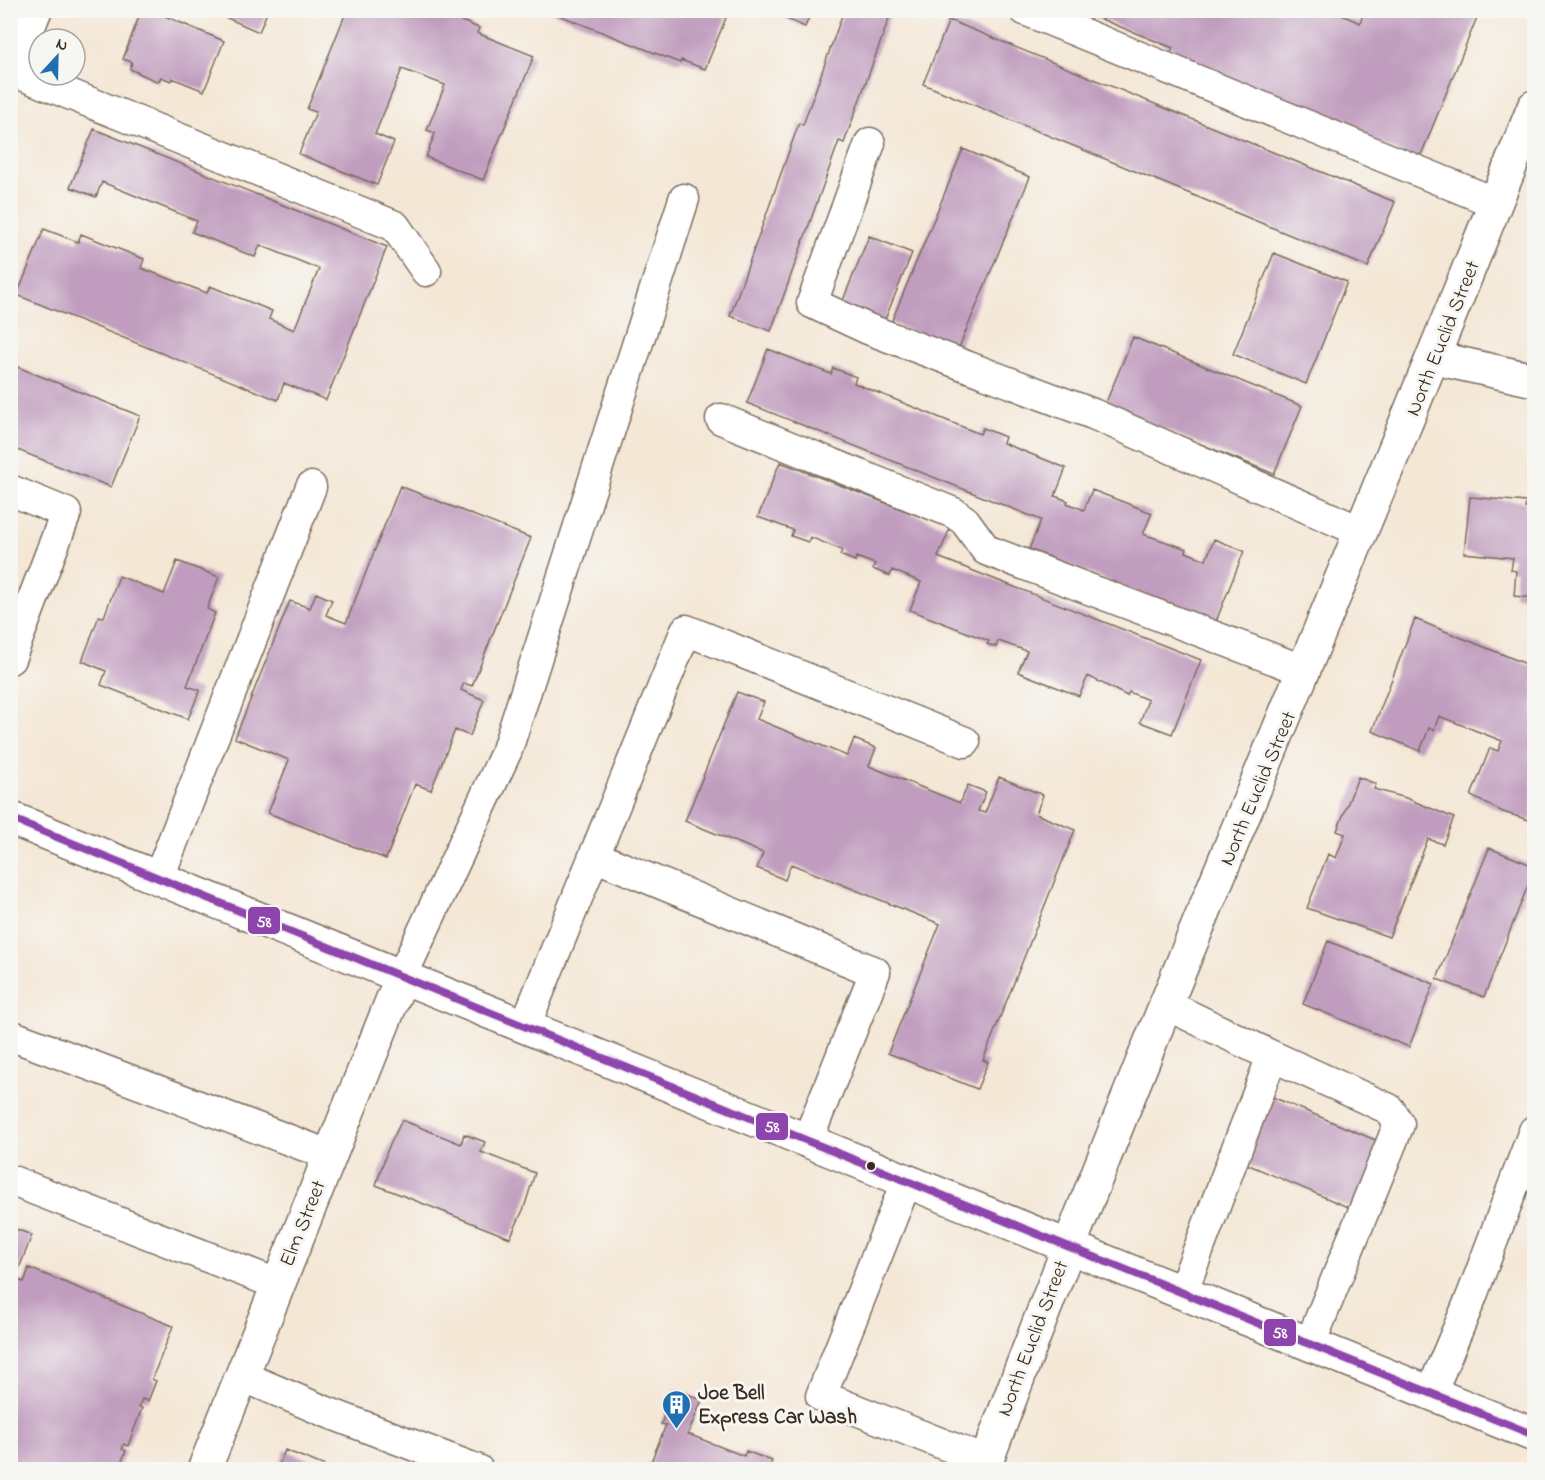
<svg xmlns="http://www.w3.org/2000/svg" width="1545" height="1480" font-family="'Indie Flower',sans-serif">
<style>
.building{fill:#c09cbe}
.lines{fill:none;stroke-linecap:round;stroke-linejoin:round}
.service-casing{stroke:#7c6c5e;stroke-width:33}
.minor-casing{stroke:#7c6c5e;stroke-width:36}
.tertiary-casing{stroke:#7c6c5e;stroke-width:36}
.primary-casing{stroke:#7c6c5e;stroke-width:36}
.service{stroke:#fff;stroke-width:30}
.minor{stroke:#fff;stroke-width:33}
.tertiary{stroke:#fff;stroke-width:33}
.primary{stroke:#fff;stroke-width:33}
.bus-1-casing{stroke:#f6f6f2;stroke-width:12}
.bus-1{stroke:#8e44ad;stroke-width:8}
.bus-dot{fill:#3b2a1e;stroke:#f6f6f2;stroke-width:2}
.labels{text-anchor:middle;stroke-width:6;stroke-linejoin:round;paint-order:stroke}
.street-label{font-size:21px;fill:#3b2a1e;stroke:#f6f6f2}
.poi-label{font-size:21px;font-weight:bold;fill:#3b2a1e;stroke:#f6f6f2;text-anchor:start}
.line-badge{stroke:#f6f6f2;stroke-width:2}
.badge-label{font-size:16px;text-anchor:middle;font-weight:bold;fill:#fff}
</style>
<rect width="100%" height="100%" fill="#f6f6f2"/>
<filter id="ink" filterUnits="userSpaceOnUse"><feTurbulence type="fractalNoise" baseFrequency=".0167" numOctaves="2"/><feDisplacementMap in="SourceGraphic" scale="12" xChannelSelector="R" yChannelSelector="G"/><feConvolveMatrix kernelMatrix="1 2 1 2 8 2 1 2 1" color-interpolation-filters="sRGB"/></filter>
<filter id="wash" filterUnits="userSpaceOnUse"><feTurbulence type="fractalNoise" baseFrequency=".008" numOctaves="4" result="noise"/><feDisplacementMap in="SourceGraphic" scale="24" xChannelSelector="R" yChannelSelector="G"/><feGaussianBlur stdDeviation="1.35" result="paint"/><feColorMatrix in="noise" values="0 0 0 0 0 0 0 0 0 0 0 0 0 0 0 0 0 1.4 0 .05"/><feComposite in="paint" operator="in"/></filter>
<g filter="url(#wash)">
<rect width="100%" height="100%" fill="#f4e7d6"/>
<g id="blocks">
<path class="building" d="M145,10l16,2 -1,2 64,27 -20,50 -32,-13 -1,3 -10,-4 -3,5 -28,-13 2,-7 -9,-3 17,-45 3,1z
M209,10h59l-9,22z
M347,10h87l45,18 -2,5 57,23 -51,124 -57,-23 9,-24 -8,-3 18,-45 -43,-16 -27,65 19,8 -17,43 -78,-31 17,-42 -9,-3z
M546,10h161l19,8 -21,51 -24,-9 -1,3z
M766,10h46l-7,17z
M844,10h48l-48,133 -5,-2 -68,190 -41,-15 69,-193 4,2z
M1330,10l30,13 4,-13h116l-61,150 -250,-102 4,-10 -92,-37z
M949,20l446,182 -27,65 -445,-183z
M94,129l293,118 -61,153 -42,-17 -6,17 -261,-105 27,-66 34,13 3,-8 63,25 -3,9 66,25 3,-7 62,25 -3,8 25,11 25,-61 -59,-24 -5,12 -63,-25 5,-11 -95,-39 -6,15 -26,-10z
M963,149l67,28 -72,173 -67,-27z
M869,236l43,17 -30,74 -43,-17z
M1274,253l73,29 -41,102 -73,-30z
M1133,337l169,69 -28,68 -169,-69z
M768,349l63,25 2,-6 23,9 -2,6 126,51 3,-6 22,9 -2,6 63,25 -11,28 13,5 -1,2 17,7 8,-20 60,23 -9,21 44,15 -1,3 20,8 8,-21 30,12 -29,73 -186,-75 12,-29 -294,-117z
M10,364l130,52 -29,71 -101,-40z
M780,462l170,66 -12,29 263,103 -29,74 -32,-12 8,-22 -19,-8 -2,4 -39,-20 -9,20 -61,-24 9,-21 -29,-10 -2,6 -9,-3 2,-3 -79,-31 11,-28 -29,-12 -2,6 -17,-7 2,-5 -19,-7 -1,4 -15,-6 2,-5 -32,-13 -2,5 -17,-6 2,-6 -35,-13z
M400,486l131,52 -59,148 -8,-3 -3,7 23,10 -14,36 -15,-6 -24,60 -16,-6 -29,75 -118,-46 21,-53 -54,-22 55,-137 20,7 6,-15 16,7 -6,15 20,8z
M1470,497l56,5 -1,6 9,1v89l-20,-2 2,-25 -5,-1 2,-12 -49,-5z
M177,561l42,16 -12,32 8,4 -28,73 13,4 -12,29 -87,-34 5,-14 -24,-10 17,-45 5,1 15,-41 45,18z
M1415,619l119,48 -2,154 -29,-9 -32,-16 19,-48 8,3 4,-10 -63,-25 -5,14 -5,-2 -9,23 -48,-20z
M737,692l27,10 -7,17 90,37 7,-17 22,9 -7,18 91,37 8,-18 18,7 -8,19 7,2 14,-36 44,18 -7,19 39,16 -92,230 5,2 -11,27 -89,-36 52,-129 -149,-60 -6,16 -28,-12 6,-15 -78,-32z
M1358,777l18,7 -2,5 32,9 48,20 -11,26 -15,-5 -39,98 -82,-29 21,-54 8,4 9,-24 -8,-3z
M1489,848l45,18v4l-50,127 -47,-18z
M1328,941l106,43 -25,63 -106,-43z
M1270,1096l115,48 -28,67 -115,-49z
M402,1120l59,24 3,-10 21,8 -4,10 54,21 -11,35 -14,30 -134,-53 11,-34z
M10,1227l22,8 -17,44 9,3 5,-14 144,58 -21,53 4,2 -8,20 -6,-2 -3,8 3,1 -14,38 -4,-2 -2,5 4,2 -8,19h-108z
M675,1389l27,11 -14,34 56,22 2,-5 26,10 -2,5 7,4h-133l3,-7 3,1 16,-39 -5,-1z
M285,1450l48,19v1h-56z"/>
</g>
</g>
<g filter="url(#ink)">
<use href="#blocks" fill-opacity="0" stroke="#7c6c5e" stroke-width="1.5"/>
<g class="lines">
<defs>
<path id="service" d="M1025,10l471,193
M10,70l385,156 31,45
M870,143l-58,160 56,26 225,85 269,118
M721,419l233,94 11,8 21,29 319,121
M10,490l56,23 -56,146
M594,856l281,116 -67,167
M159,877l152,-390
M402,976l105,-226 177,-551
M1165,1004l107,52 -90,237
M525,1026l161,-396 279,112
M10,1035l319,120
M1272,1056l117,53 10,15 -89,220
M10,1180l267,104
M907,1180l-86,216 165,65
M242,1376l82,35 154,59
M1431,1393l40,-95 63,-167"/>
<path id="minor" d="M10,73l25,-63
M1435,358l99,22
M204,1470l198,-494"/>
<path id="tertiary" d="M983,1470c172,-459 370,-908 551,-1363"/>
<path id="primary" d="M10,818l1524,617"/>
</defs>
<use href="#service" class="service-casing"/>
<use href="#minor" class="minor-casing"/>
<use href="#tertiary" class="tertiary-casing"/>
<use href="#primary" class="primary-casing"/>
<use href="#service" class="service"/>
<use href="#minor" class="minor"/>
<use href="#tertiary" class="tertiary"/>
<use href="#primary" class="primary"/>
<defs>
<path id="bus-1" d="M10,818l1524,617"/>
</defs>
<use href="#bus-1" class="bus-1-casing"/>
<use href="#bus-1" class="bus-1"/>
</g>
</g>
<defs>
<symbol id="building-pin" viewBox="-11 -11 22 30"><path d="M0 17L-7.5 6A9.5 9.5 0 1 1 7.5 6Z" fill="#1f6fb2" stroke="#f6f6f2"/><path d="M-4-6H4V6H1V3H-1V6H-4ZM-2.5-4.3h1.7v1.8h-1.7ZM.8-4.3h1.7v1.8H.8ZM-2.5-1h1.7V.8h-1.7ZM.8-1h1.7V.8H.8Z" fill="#fff"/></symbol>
</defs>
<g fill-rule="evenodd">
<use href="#building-pin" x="660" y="1388" width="33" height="45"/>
</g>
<circle class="bus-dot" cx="871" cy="1166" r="5"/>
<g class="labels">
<g class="street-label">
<text transform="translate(1442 338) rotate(-68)" y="7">North Euclid Street</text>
<text transform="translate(1257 788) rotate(-67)" y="7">North Euclid Street</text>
<text transform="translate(302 1223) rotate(-68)" y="7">Elm Street</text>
<text transform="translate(1032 1338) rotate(-69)" y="7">North Euclid Street</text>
</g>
<g class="poi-label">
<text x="698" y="1399">Joe Bell<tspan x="698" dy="24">Express Car Wash</tspan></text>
</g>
</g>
<g class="line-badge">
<rect x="247" y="906" width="34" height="29" rx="6" fill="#8e44ad"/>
<rect x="755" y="1112" width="34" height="29" rx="6" fill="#8e44ad"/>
<rect x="1263" y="1318" width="34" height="29" rx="6" fill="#8e44ad"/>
</g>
<g class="badge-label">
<text x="264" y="927">58</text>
<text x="772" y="1132">58</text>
<text x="1280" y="1338">58</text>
</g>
<rect width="1545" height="1480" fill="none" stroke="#f6f6f2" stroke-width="36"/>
<g transform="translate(57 57) rotate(22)"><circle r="28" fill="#f6f6f2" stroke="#aba49d" stroke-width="1.5"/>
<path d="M0-4.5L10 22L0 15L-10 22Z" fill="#1f6fb2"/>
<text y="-9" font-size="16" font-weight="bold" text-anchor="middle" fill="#3b2a1e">N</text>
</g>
</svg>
